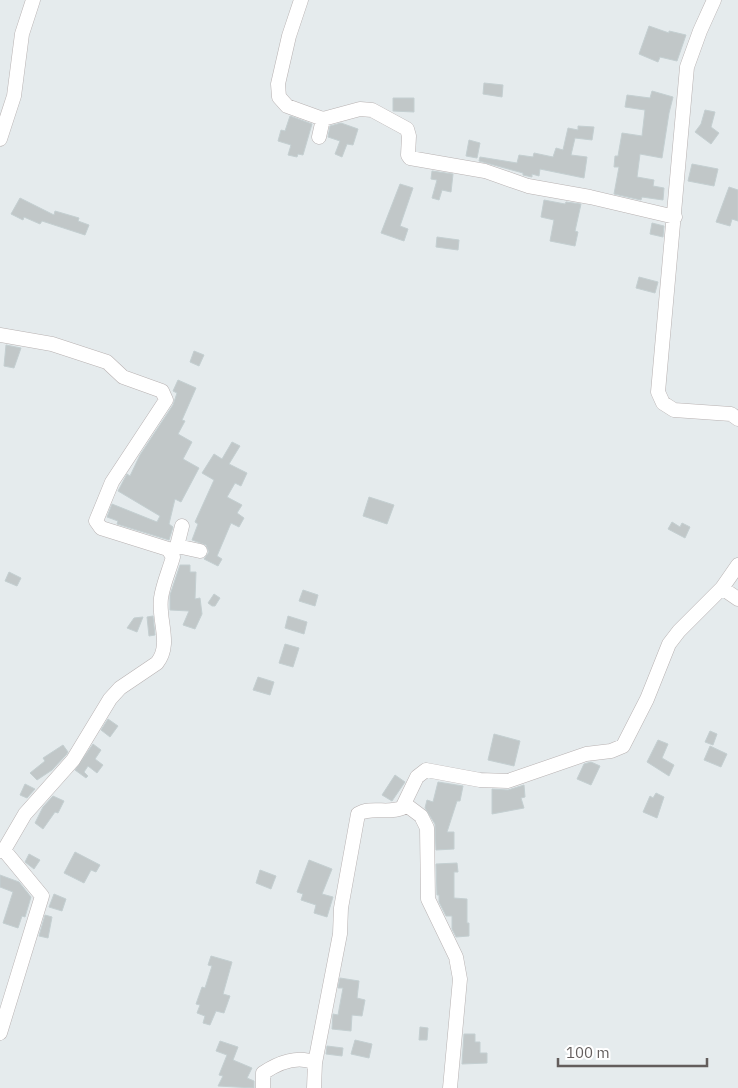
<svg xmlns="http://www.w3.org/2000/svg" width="738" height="1088" font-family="'IBM Plex Sans',sans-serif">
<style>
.building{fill:#c1c7c8;stroke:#c4cfd1}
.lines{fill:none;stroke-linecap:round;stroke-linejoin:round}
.minor-casing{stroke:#b8b2b2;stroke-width:15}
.minor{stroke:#fff;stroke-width:14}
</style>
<rect width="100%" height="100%" fill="#e5ebed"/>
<path class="building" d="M649,26l20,7v-2l17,4 -9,26 -17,-4 -2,5 -19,-8z
M484,83l19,2 -1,12 -19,-3z
M652,91l21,6 -4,16 -7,45 -22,-4 -3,23 17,3 -1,6 11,2 -1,12 -21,-3 -1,3 -27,-6 5,-27h-5l1,-11h3l4,-23 20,3 3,-26 -20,-3 2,-12 23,3z
M393,98h21v14l-21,-1z
M705,110l10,2 -4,15 8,6 -8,11 -16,-12 6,-8z
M290,116l22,8 -9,31 -5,-1 -1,3 -9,-2 3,-10 -13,-4 3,-11 4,1z
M341,123l17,6 -5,16 -6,-1 -5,13 -7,-3 5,-13 -12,-4 2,-11z
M578,126l16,1 -2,13 -17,-2 -4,17 16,2 -3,21 -44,-9 -1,7 -7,-2v3l-9,-2v-2l-44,-12 1,-4 37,6 2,-8 14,2 1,-4 19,4 3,-9 7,2 5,-22 10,2z
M469,140l11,3 -3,15 -11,-2z
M692,164l26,5 -4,17 -26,-5z
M432,171l21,3 -2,18 -9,-2 -3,10 -7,-2 5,-18 -6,-1z
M400,184l13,4 -13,38 8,3 -4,12 -23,-8z
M729,187l9,3v31l-6,-2 -2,7 -14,-4z
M20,198l34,17 1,-4 24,7 -1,3 11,4 -4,10 -43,-14 -2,3 -16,-7 -1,3 -12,-6z
M544,200l21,4 1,-2 15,2 -6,27 3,1 -3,14 -25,-5 4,-21 -13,-3z
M652,223l12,3 -1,11 -13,-3z
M437,237l22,3 -1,10 -22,-3z
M639,277l19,5 -3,11 -19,-5z
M6,345l15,3 -7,20 -10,-2z
M194,351l10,4 -5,11 -9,-4z
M178,380l18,8 -14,32 3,1 -7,13 14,8 -9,17 16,9 -18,34 -6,-3 -6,25 4,3 -4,13 -52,-16 1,-3 -11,-4 5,-13 45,18 3,-6 -42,-25 9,-17 3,2 10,-21 33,-50 4,-12 -4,-2z
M232,442l8,4 -11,18 18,9 -6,13 -6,-3 -8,14 15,8 -5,8 7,5 -5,9 -8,-4 -14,33 5,3 -4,7 -14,-7 5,-7 -3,-7 -14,-5 6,-16 -3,-2 19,-42 -12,-7 12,-19 8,5z
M369,497l25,8 -7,19 -24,-8z
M672,522l8,5 2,-4 8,4 -5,11 -17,-9z
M180,565h10v7h6l-1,27 5,-1 2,16 -7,15 -12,-4 6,-14 -19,-1v-15z
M9,572l12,6 -4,8 -12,-5z
M303,590l15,5 -3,11 -16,-5z
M214,594l6,4 -5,8h-3l-4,-3z
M153,616l2,19 -6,1 -2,-19z
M288,616l19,6 -3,12 -19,-6z
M143,617l-6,15 -10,-4 7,-10z
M285,644l14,4 -6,19 -14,-4z
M258,677l16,5 -4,13 -17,-5z
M108,719l10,7 -8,11 -9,-7z
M710,731l7,3 -4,11 -8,-3z
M494,734l26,7 -6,25 -26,-6z
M658,740l10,4 -6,14 12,7 -5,11 -22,-14z
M93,744l8,6 -6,9 8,6 -6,8 -9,-7 -4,6 4,4 -2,2 -11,-8z
M63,745l5,7 -2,3 -14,15 -15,10 -7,-7 15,-12 -2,-3z
M710,746l17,8 -6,13 -17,-7z
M591,762l9,4 -9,19 -14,-6 7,-15z
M395,775l10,7 -13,19 -10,-6z
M438,782l25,4 -3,15h-3l-10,31h7v17l-18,1 -1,-26 -10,-16 2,-8 6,2z
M25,784l10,5 -8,9 -7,-3z
M524,785l1,12 -4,1 3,10 -32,6v-25l16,1z
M656,793l8,4 -7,21 -14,-6 7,-16 3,2z
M53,796l11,5 -6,12 -3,-1 -12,17 -8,-6 8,-16z
M75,852l25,13 -4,7 -5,-2 -7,13 -20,-10z
M29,854l11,6 -6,9 -9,-7z
M309,860l23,9 -10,25 11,3 -6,20 -13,-4 2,-8 -15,-5 2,-6 -6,-2z
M457,863l1,9h-4v26l13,1v24h2v13l-13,1 -4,-8v-13h-6l-7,-14v-7h-2l-1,-31z
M260,870l16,6 -5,13 -15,-6z
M0,875l19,7 12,15 -6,20 -3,-1 -4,12 -15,-5 10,-31 -13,-5z
M54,894l12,5 -4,12 -13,-4z
M45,915l7,2 -4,21 -9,-2z
M211,956l21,6 -9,32 7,2 -6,17 -8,-2 -6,14 -7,-2 2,-7 -8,-3 3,-8 -4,-1 6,-17 3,1 7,-22 -4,-1z
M340,978l19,3 -2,17 8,2 -3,16 -10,-1 -1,16 -19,-2 1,-15 5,1 5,-27h-5z
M420,1027l8,1 -1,12h-8z
M464,1034h11v8h5v11h7v10l-25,1z
M355,1040l17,4 -3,14 -18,-4z
M220,1041l18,6 -5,13 19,8 -5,10 7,3v7l-36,-2 5,-10 -4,-1 8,-20 -11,-4z
M327,1046l16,2 -1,8 -16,-2z"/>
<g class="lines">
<defs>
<path id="minor" d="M301,0l-12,36 -11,48 1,13 8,9 36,13 37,-10 12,1 35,19 2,7 -1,19 2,3 75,13 43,15 62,11 85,20
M714,0l-14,31 -13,36 -29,325 5,11 11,7 57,4 7,5
M319,137l4,-18
M0,139l14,-43 8,-62 11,-34
M0,335l52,9 55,18 16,15 39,14 4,9 -54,82 -16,39 5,7 67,21 5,8c-4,14 -10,27 -12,41 -3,23 11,46 -4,65l-37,25 -10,11 -37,61 -48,54 -21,36 -4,1
M177,546l23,5
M172,553l5,-7 5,-20
M722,588l16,11
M405,804l16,12 6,12 1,71 28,58 4,22 -10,109
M0,1033l42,-137 -38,-46
M263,1088v-15c15,-10 35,-18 52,-10
M314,1088l1,-25 25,-129 1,-26 17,-94c13,-8 30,0 44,-6l15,-31 9,-7 54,10 28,1 78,-27 25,-3 12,-5 24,-47 22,-55 10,-13 43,-43 16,-23"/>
</defs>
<use href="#minor" class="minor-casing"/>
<use href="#minor" class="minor"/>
</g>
<path d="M558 1058v8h149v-8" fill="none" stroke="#635d5c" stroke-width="2.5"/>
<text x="566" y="1058" font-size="15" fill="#635d5c" stroke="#ffffff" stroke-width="4" paint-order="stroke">100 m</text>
</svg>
